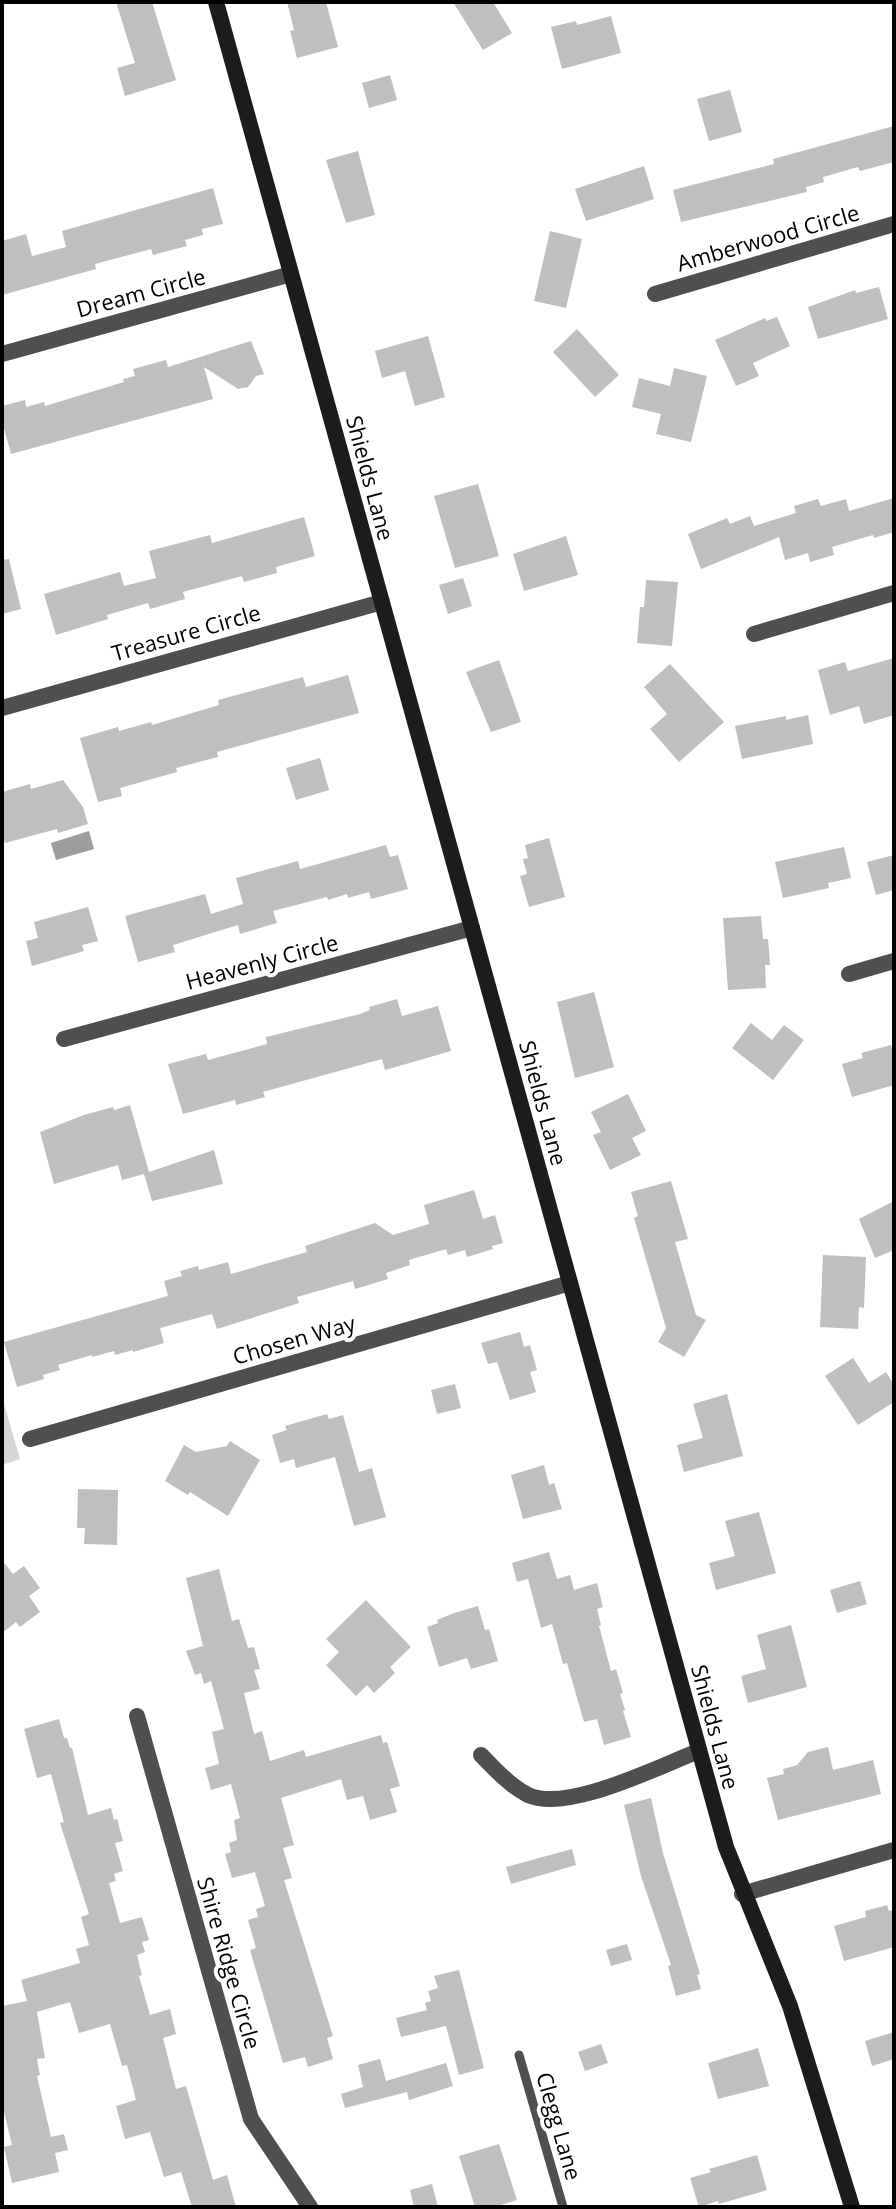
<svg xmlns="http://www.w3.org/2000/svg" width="896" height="2209" font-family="'Open Sans',sans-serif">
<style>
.green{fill:#d6d6d6}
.water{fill:#9d9d9d}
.building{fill:#bfbfbf}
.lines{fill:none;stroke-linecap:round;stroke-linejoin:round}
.service{stroke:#4f4f4f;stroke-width:9}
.minor{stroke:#4f4f4f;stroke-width:16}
.secondary{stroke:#1c1c1c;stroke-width:16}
.labels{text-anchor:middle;stroke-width:8;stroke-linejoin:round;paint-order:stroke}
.street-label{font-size:22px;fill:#000;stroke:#fff}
</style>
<rect width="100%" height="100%" fill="#fff"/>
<path class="green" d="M2,1397l18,62 -18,6z"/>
<path class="water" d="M89,831l5,18 -38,11 -5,-17z"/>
<path class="building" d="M116,2h36l24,78 -51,16 -8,-28 18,-5z
M287,2h39l12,45 -41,11 -7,-27 4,-1z
M453,2h40l19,31 -29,17z
M611,16l10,37 -59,16 -11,-42 25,-6 1,4z
M390,75l7,25 -28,8 -7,-25z
M730,90l12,42 -33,9 -12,-42z
M894,126v36l-34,9 -2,-4 -35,10 1,5 -18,5 1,5 -126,30 -8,-32 101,-26 -1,-5z
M358,151l17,64 -29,8 -20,-63z
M644,166l10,33 -68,22 -11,-32z
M213,188l10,36 -21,5 1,6 -18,5 2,6 -34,9 -2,-6 -56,15 1,5 -94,26v-54l24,-7 6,22 34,-9 -4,-16z
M550,231l32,8 -16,69 -32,-7z
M879,287l9,32 -70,20 -10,-32 47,-17 1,3z
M777,317l13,29 -37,17 6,13 -23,10 -21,-46 50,-22 1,3z
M577,329l42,46 -24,22 -42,-45z
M428,336l17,61 -30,9 -10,-35 -23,7 -7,-27z
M251,341l13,33 -8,2 -8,11 -10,2 -34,-22 9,32 -202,55 -9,-33v-15l23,-6 1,7 18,-5 1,4 79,-24 -1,-3 12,-3 -2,-7 33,-9 2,7z
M674,368l33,8 -16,66 -35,-8 5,-20 -29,-7 7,-29 31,8z
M478,484l21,72 -44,12 -21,-72z
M894,498v34l-20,6 -1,-3 -41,12 2,8 -24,7 -2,-9 -23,7 -6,-23 -78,32 -13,-35 39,-16 3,6 20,-8 4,10 42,-13 -2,-7 24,-7 3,7 25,-7 3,12z
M304,517l11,39 -39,11 1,6 -33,9 -2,-6 -59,16 2,7 -35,10 -2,-6 -41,12 1,4 -52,16 -12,-41 76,-22 4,14 32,-8 -7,-27 61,-16 2,8z
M566,536l12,39 -54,16 -11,-37z
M9,559l12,50 -19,5v-54z
M463,578l9,28 -24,8 -9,-29z
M646,580l32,2 -6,64 -35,-3 3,-36h4z
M894,658v57l-30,9 -5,-18 -29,9 -12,-45 27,-8 3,9z
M499,660l22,62 -30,10 -25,-60z
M670,664l54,58 -45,40 -29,-33 17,-15 -23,-27z
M348,675l11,38 -142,39 1,5 -42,11 1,4 -57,16 2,8 -24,6 -18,-64 38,-11 1,4 32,-9 1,3 67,-20 -1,-5 85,-23 3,10z
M808,715l5,29 -71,15 -7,-33 51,-10v4z
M320,758l9,32 -33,10 -10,-32z
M63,780l20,27 5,17 -30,9 -1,-4 -52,14 -3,-9v-42l28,-8 1,5z
M549,838l16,59 -36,10 -9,-31 7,-2 -4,-15 5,-1 -3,-13z
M386,845l4,12 8,-2 10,34 -37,10 -2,-7 -21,6 -1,-4 -19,6 -1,-3 -54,14 4,12 -37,11 -2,-9 -65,20 2,7 -37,10 -13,-46 80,-22 6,20 32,-10 -7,-26 62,-17 2,8z
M844,847l7,31 -23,5 1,5 -46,10 -8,-36z
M894,855v35l-18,5 -9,-33z
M88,907l10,34 -16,4 2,6 -52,15 -6,-25 12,-3 -4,-16z
M761,916l2,23h5l2,26h-5l1,23 -38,2 -5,-72z
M594,992l20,75 -39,11 -18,-76z
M397,999l5,17 36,-10 13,45 -66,19 -3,-11 -119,33 2,5 -29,8 -1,-5 -52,14 -15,-50 38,-10 2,6 59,-16 -1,-7 94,-23 10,-4 -1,-3z
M751,1023l21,17 12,-15 20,15 -31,40 -41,-32z
M891,1045l3,12v28l-42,12 -10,-33 21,-6 -2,-5z
M628,1094l18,37 -14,7 9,17 -31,15 -17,-35 8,-3 -10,-20z
M130,1105l19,67 65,-22 9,34 -71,17 -8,-27 -22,6 -4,-15 -64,19 -14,-52 44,-17 29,-8 1,3z
M671,1181l17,58 -13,3 21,73 10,5 -22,37 -26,-15 8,-14 -32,-110 4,-2 -7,-24z
M474,1190l9,29 12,-4 8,28 -11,3 1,3 -26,8 -2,-7 -17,5 -2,-6 -37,11 1,5 -24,8 2,6 -33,10 -2,-8 -56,16 2,6 -82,26 -5,-15 -52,14 4,15 -31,9v-2l-18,5 -1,-4 -22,6v-2l-34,10 2,5 -17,5 1,4 -27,8 -13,-45 164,-46 -4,-15 18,-5 -2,-5 18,-5 1,4 29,-8 3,12 76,-22 -2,-6 70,-23 18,12 36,-11 -5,-19z
M894,1201v49l-19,8 -16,-39z
M823,1255l43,2 -2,51 -5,-1 -1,22 -38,-2z
M520,1332l4,15 6,-2 7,25 -7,2 6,20 -26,8 -13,-38 -9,2 -7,-21z
M853,1358l16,25 17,-11 8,13v17l-36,23 -33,-49z
M455,1384l6,24 -24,6 -6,-24z
M727,1394l16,62 -59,16 -7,-27 26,-7 -10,-34z
M327,1414l2,5 14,-4 16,57 13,-4 14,49 -32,9 -19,-69 -39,11 -2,-9 -14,4 -8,-28 15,-5 -2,-4z
M230,1441l30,19 -32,56 -38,-24 -2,3 -23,-14 19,-36 12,7 31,-6z
M544,1465l5,20 5,-2 8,26 -39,10 -12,-44z
M78,1489l40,1 -1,55 -33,-1 1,-16h-8z
M759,1512l17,61 -60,17 -7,-27 26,-7 -10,-35z
M549,1552l8,27 13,-4 4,15 23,-7 6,24 -6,2 4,16 -2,1 12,45 5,-2 7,24 -3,1 5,16 -2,1 8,26 -27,8 -7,-26 -13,3 -17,-59 -4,1 -11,-40 -11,4 -13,-49 -11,3 -5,-19z
M2,1560l11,14 11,-8 16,22 -11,8 11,16 -20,15 -4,-5 -14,11z
M219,1569l13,52 7,-2 9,29 6,-1 6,22 -6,1 6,19 -16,4 10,41 8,-3 8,30 34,-11 2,7 75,-22 2,8 4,-1 13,44 -10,3 7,23 -27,8 -7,-24 -16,4 -6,-21 -60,19 13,47 -11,3 9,30 -8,2 49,156 -6,2 6,21 -25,8 -3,-10 -22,6 -33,-113 6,-2 -8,-28 10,-3 -2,-8 9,-3 -10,-34 -23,6 -7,-24 6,-2 -2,-9 8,-3 -3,-20 6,-2 -9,-34 -20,6 -6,-22 14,-4 -7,-32 12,-3 -13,-48 -7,3 -3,-11 -6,2 -9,-24 17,-5 -17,-68z
M860,1581l7,23 -30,9 -7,-23z
M366,1600l45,47 -21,20 5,6 -21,20 -7,-8 -11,11 -30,-31 13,-13 -13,-13z
M478,1606l7,24 4,-1 9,32 -27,8 -4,-11 -28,9 -12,-40 11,-4 -1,-3 17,-7z
M791,1625l16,62 -59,16 -7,-27 25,-7 -9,-34z
M59,1719l5,19h3l3,10h2l16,67 23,-7 3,12 3,-1 6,22 -8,2 8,28 -9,3 2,7 -7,2 11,40 22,-6 7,23 -7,2 3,10 -8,3 5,20 -3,1 11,39 20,-6 6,25 -13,4 13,51 10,-3 27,94 14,-5 9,32h-44l-11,-35 -17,5 -14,-45 -25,7 -9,-33 20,-6 -9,-35 -5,1 -12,-42 -31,9 -9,-31 -33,10 8,46 -8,1 3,16 -3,1 14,61 13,-3 4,16 -13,3 4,19 -47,11 -8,-36 8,-2 -10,-41v-98l25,-5 -6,-21 59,-17 -4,-14 13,-4 -8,-28 8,-3 -29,-91 4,-1 -13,-48 -14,4 -13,-49z
M828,1747l5,23 40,-10 8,34 -103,26 -11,-42 17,-4 -1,-5 14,-4 11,-13z
M651,1798l12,55 37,121 -3,1 4,14 -25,7 -8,-30 3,-1 -30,-89 -17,-71z
M572,1849l4,16 -65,19 -5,-17z
M887,1905l2,6 5,-1v37l-50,14 -10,-35 32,-9 -1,-6z
M627,1944l5,16 -21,6 -5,-16z
M459,1970l25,98 -25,7 -13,-49 -45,11 -5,-19 31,-8 -2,-7 6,-2 -3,-10 10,-3 -4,-12z
M894,2032v27l-22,7 -7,-25z
M601,2044l7,19 -23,8 -7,-19z
M758,2048l11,38 -51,13 -10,-36z
M380,2059l6,22 60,-18 7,23 -44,14 -2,-8 -62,16 -4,-14 22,-7 -5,-22z
M499,2144l18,56 -23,7h-19l-16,-51z
M757,2155l10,35 -48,14 -1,-3 -19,6 -9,-29 21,-6 -2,-3z
M432,2184l6,23h-24l-4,-17z"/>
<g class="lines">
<path class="service" d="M519,2055l44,152"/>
<path class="minor" d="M655,294l239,-70
M2,354l289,-80
M754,634l140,-41
M2,708l380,-106
M849,974l45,-13
M64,1039l408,-111
M30,1439l540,-156
M137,1716l114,403 59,88
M481,1755c14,14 29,31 47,40 40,18 131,-29 171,-44
M742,1894l152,-44"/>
<path class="secondary" d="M216,2l510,1845 64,159 62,201"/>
</g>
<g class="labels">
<g class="street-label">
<text transform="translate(768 238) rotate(-16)" y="8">Amberwood Circle</text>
<text transform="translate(141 293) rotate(-15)" y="8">Dream Circle</text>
<text transform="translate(370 478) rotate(75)" y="8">Shields Lane</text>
<text transform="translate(186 633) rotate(-16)" y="8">Treasure Circle</text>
<text transform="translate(262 962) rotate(-15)" y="8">Heavenly Circle</text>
<text transform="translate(543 1103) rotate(75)" y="8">Shields Lane</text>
<text transform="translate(294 1340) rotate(-16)" y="8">Chosen Way</text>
<text transform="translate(715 1727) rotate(75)" y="8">Shields Lane</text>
<text transform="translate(229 1963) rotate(74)" y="8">Shire Ridge Circle</text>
<text transform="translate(559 2126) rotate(74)" y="8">Clegg Lane</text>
</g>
</g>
<rect width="896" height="2209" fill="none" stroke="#000000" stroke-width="8"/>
</svg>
